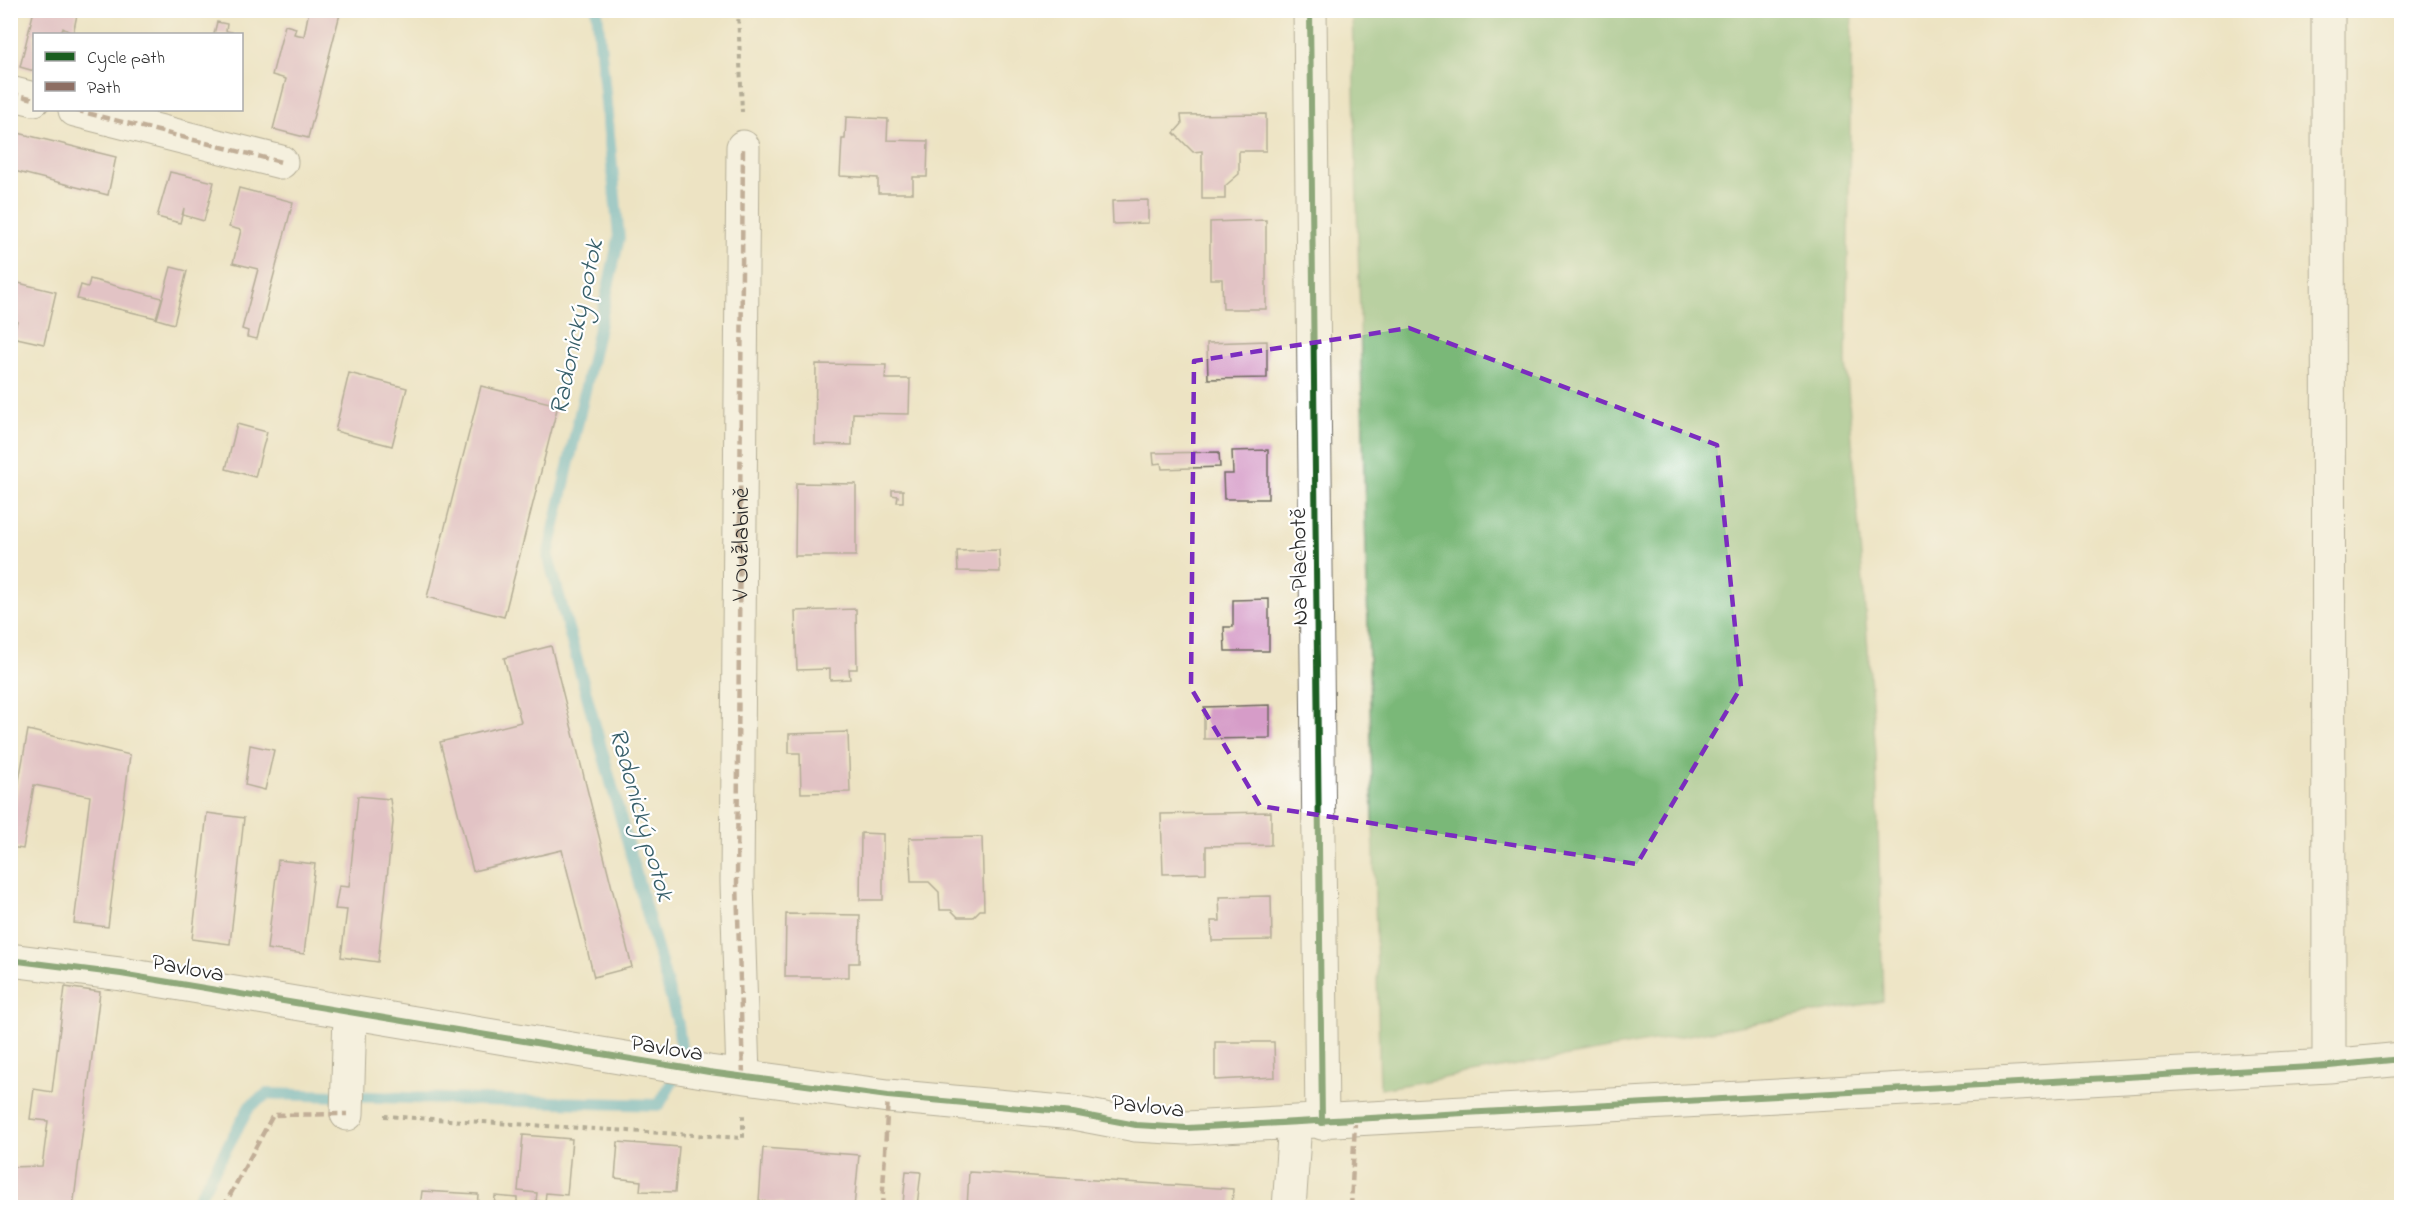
<svg xmlns="http://www.w3.org/2000/svg" width="2412" height="1218" font-family="'Indie Flower',sans-serif">
<style>
.forest{fill:#7ab878;stroke:#527252;stroke-width:1.5}
.lines{fill:none;stroke-linecap:round;stroke-linejoin:round}
.stream{stroke:#49acc8;stroke-width:12}
.building{fill:#d69cc8}
.minor-casing{stroke:#6f6b60;stroke-width:35}
.path{stroke:#6f6b60;stroke-width:4;stroke-dasharray:4.5 4.5;stroke-linecap:butt}
.minor{stroke:#fff;stroke-width:33}
.quiet{stroke:#8d6e63;stroke-width:4.5;stroke-dasharray:9 4.5;stroke-linecap:butt}
.cycleway-casing{stroke:#fff;stroke-width:10}
.cycleway{stroke:#1b5e20;stroke-width:6}
.marked{fill:none;stroke:#7b2cbf;stroke-width:4.5;stroke-dasharray:12 8;stroke-linejoin:round}
.labels{text-anchor:middle;stroke-width:4.5;stroke-linejoin:round;paint-order:stroke}
.street-label{font-size:24px;fill:#2b2b2b;stroke:#fff}
.water-label{font-size:26px;font-style:italic;fill:#375f6a;stroke:#fff}
</style>
<rect width="100%" height="100%" fill="#fff"/>
<filter id="ink" filterUnits="userSpaceOnUse"><feTurbulence type="fractalNoise" baseFrequency=".0167" numOctaves="2"/><feDisplacementMap in="SourceGraphic" scale="12" xChannelSelector="R" yChannelSelector="G"/><feConvolveMatrix kernelMatrix="1 2 1 2 8 2 1 2 1" color-interpolation-filters="sRGB"/></filter>
<filter id="wash" filterUnits="userSpaceOnUse"><feTurbulence type="fractalNoise" baseFrequency=".008" numOctaves="4" result="noise"/><feDisplacementMap in="SourceGraphic" scale="24" xChannelSelector="R" yChannelSelector="G"/><feGaussianBlur stdDeviation="1.35" result="paint"/><feColorMatrix in="noise" values="0 0 0 0 0 0 0 0 0 0 0 0 0 0 0 0 0 1.4 0 .05"/><feComposite in="paint" operator="in"/></filter>
<g filter="url(#wash)">
<rect width="100%" height="100%" fill="#ede3c3"/>
<path class="forest" d="M1352,11h500l-6,351 30,391 7,248 -503,88z"/>
<g class="lines">
<path class="stream" d="M193,1208l57,-102 17,-12 392,11 24,-42 -5,-39 -130,-468 71,-318 -22,-228"/>
</g>
<g id="blocks">
<path class="building" d="M34,10h44l-5,24 -10,-6 -2,6h-27v37l-14,-4z
M309,10h32l-33,128 -35,-9 13,-50 -14,-4 13,-50 11,3 -2,6 10,2z
M217,22l10,2 -1,7 6,1 -1,2h-17z
M1266,114v37h-27v23l-14,12v13h-23v-48l-9,1 -19,-19 8,-9 -1,-9z
M846,117l42,2 -1,21 41,1 -1,36h-14v16h-35v-15l-38,-2 2,-37h3z
M10,131l106,26 -8,38 -98,-25z
M170,172l44,10 -10,39 -21,-6 1,-7 -4,15 -23,-6z
M239,188l54,14 -36,137 -10,-2 1,-6 -6,-2 16,-60 -25,-6 8,-33 -12,-3z
M1148,200v23l-35,1 -1,-23z
M1266,220v89h-43l-1,-30h-12v-57z
M171,267l16,4 -13,53 -17,-5z
M90,279l72,19 -6,20 -79,-19 4,-14 7,2z
M10,281l46,11 -12,52 -32,-7 5,-16 -7,-1z
M1267,341v37l-59,1 -1,-36z
M816,364l70,1 -1,14h25l-1,35 -56,-1 -1,32 -37,-1z
M349,373l58,15 -15,58 -57,-15z
M481,386l77,19 -54,212 -77,-20z
M237,424l30,8 -12,45 -29,-8z
M1268,450v49h-44l-1,-25h10l-1,-23z
M1219,452l1,15 -58,2 -1,-6 -7,1 -1,-11z
M796,483l60,1v72h-61z
M892,490h11v12h-6l1,-6 -6,-1z
M999,550l1,22 -42,-1 -1,-20z
M1269,599v52h-44l-1,-24h9v-27z
M856,609l1,60h-8l1,10 -20,1v-11l-33,1 -2,-59z
M551,646l81,321 -38,10 -32,-127 -89,21 -33,-129 81,-20 -17,-64z
M1270,705v33l-66,1v-32z
M28,730l102,25 -22,172 -34,-4 16,-127 -56,-11 -11,64 -13,-2v-16z
M848,732l2,60 -49,1 -1,-40h-11v-19z
M250,745l24,5 -9,40 -20,-5z
M358,796l32,3 3,23 -15,140 -37,-5 6,-47 -12,-1 4,-23 10,1z
M1271,812v33l-65,1v27l-43,1 -2,-60z
M207,813l37,5 -14,126 -38,-5z
M861,833l22,1v66h-23z
M982,837l2,73h-4l-7,7h-15l-7,-7h-11l-1,-18 -10,-10h-18l-2,-44z
M278,860l37,4 -11,90 -37,-5z
M1271,896l1,44 -60,1 -1,-20h9l-1,-24z
M786,914l74,1 -1,48h-10v14h-64z
M65,987l35,5 -27,216h-63v-41l32,-1 6,-45 -18,-2 4,-30 18,3z
M1215,1042h59l1,35 -60,3z
M523,1135l49,4 -5,56 -21,-2 -1,9 -9,-1 1,-8 -19,-2z
M618,1142l61,5 -4,45 -35,-1 1,-10 -26,-3z
M763,1148l96,7 -5,53 -46,-3 -1,3h-23v-5l-25,-2z
M906,1171l15,1 -4,34 -14,-2z
M969,1172l264,17 -1,19h-265z
M422,1191l56,3 -1,14h-57z
M495,1196l22,2v10h-23z"/>
</g>
</g>
<g filter="url(#ink)">
<use href="#blocks" fill-opacity="0" stroke="#6f6b60" stroke-width="1.5"/>
<g class="lines">
<defs>
<path id="minor" d="M1310,10l12,1113
M2328,10l1,1056
M10,93l24,6
M75,110l206,52
M10,960l111,14 588,98 179,24 185,17 63,12 51,3 1142,-62 73,-7
M743,1076l-6,-193 6,-736
M347,1114l3,-100
M1289,1208l6,-85"/>
</defs>
<use href="#minor" class="minor-casing"/>
<path class="path" d="M738,10l4,102
M384,1116l359,22v-23"/>
<use href="#minor" class="minor"/>
<g class="quiet">
<path d="M10,93l24,6"/>
<path d="M75,110l206,52"/>
<path id="s1" d="M743,1076l-6,-193 6,-736"/>
<path d="M223,1208l50,-93 74,-1"/>
<path d="M882,1208l6,-112"/>
<path d="M1351,1208l4,-87"/>
</g>
<defs>
<path id="cycleway" d="M1310,10l12,1113
M10,960l111,14 588,98 179,24 185,17 63,12 51,3 1142,-62 73,-7"/>
</defs>
<use href="#cycleway" class="cycleway-casing"/>
<use href="#cycleway" class="cycleway"/>
</g>
</g>
<path d="M0 0H2412V1218H0ZM1409,328l308,117 24,242 -104,177 -377,-58 -69,-118 3,-327z" fill="#ede3c3" fill-opacity=".55" fill-rule="evenodd"/>
<path class="marked" d="M1409,328l308,117 24,242 -104,177 -377,-58 -69,-118 3,-327z"/>
<g class="labels">
<g class="street-label">
<text dy="8" stroke="none"><textPath href="#s1" startOffset="532">V Oužlabině</textPath></text>
<text transform="translate(1298 567) rotate(-91)" y="8">Na Plachotě</text>
<text transform="translate(188 967) rotate(10)" y="8">Pavlova</text>
<text transform="translate(667 1047) rotate(9)" y="8">Pavlova</text>
<text transform="translate(1148 1105) rotate(6)" y="8">Pavlova</text>
</g>
<g class="water-label">
<text transform="translate(575 327) rotate(-78)" y="9">Radonický potok</text>
<text transform="translate(643 814) rotate(74)" y="9">Radonický potok</text>
</g>
</g>
<rect width="2412" height="1218" fill="none" stroke="#fff" stroke-width="36"/>
<rect x="33" y="33" width="210" height="78" fill="#ffffff" stroke="#aaaaaa" stroke-width="1.5"/>
<rect x="45" y="52" width="30" height="9" fill="#1b5e20" stroke="#aaaaaa" stroke-width="1.5"/>
<text x="87" y="63" font-size="18" fill="#2b2b2b">Cycle path</text>
<rect x="45" y="82" width="30" height="9" fill="#8d6e63" stroke="#aaaaaa" stroke-width="1.5"/>
<text x="87" y="93" font-size="18" fill="#2b2b2b">Path</text>
</svg>
